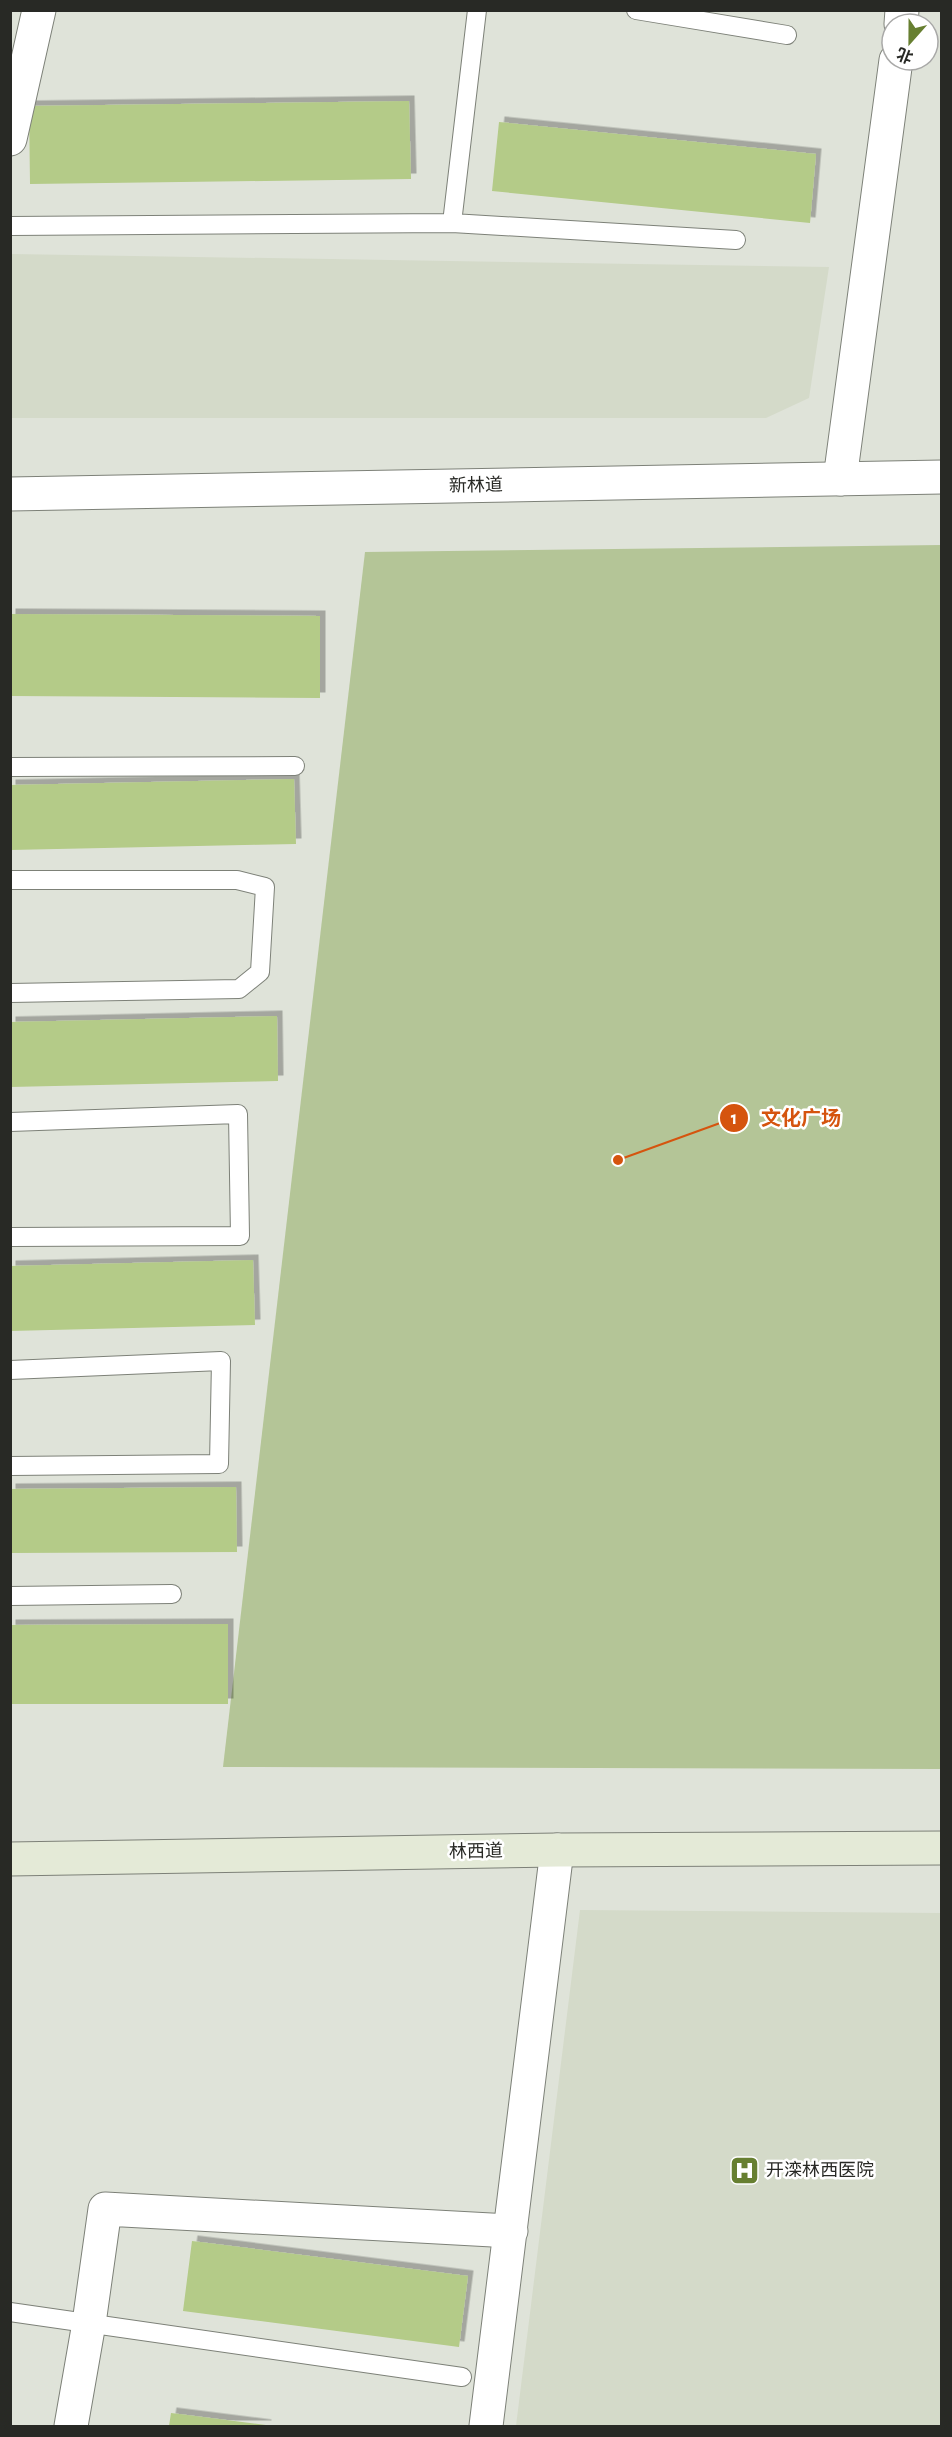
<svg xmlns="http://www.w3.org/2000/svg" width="952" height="2437" font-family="'Alegreya Sans','Noto Sans SC',sans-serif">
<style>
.built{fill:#d4dac9}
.green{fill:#b4c597}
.building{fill:#b4cb88;filter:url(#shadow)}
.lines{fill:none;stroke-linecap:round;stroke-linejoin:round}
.service-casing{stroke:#7d8178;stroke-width:20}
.minor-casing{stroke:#7d8178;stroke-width:35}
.tertiary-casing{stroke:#7d8178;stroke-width:35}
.secondary-casing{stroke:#7d8178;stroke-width:35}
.service{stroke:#fff;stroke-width:18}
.minor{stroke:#fff;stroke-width:33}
.tertiary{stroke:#fff;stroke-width:33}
.secondary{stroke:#e4ead7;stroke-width:33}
.labels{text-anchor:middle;stroke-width:5;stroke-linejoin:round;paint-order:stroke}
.street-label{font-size:18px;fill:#282925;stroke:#fff}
.poi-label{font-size:18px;fill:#282925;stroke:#fff;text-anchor:start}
.leader{fill:none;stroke:#d5540e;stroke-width:2}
.callout-dot{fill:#d5540e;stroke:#fff;stroke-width:2}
.mark-label{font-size:18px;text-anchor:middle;font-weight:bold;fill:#fff}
.callout-label{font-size:20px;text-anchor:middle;font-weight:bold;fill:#d5540e;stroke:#fff;stroke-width:5;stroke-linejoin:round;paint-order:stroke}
</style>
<defs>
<filter id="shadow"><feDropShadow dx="5.5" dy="-5.5" stdDeviation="0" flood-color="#0004"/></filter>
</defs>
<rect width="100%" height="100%" fill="#dfe3d9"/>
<path class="built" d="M11,254l818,13 -20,131 -43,20h-755z
M580,1910l361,3v513h-425z"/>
<path class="green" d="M941,545v1224l-718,-2 142,-1215z"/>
<path class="building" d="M409,101l2,78 -381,5 -1,-78z
M499,122l317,32 -6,69 -318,-32z
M10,614l310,2v82l-310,-2z
M294,779l2,65 -286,6v-65z
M277,1016l1,65 -268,6v-65z
M253,1260l2,65 -245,6v-65z
M236,1487l1,65 -227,1v-64z
M228,1624v80h-218v-79z
M192,2241l276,35 -9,71 -276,-36z
M171,2413l95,12v1h-97z"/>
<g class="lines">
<defs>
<path id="service" d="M636,10l151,25
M452,223l25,-213
M10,226l442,-3 284,17
M10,767l285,-1
M10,880h227l28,7 -5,85 -21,17 -229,4
M10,1122l228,-8 2,122 -230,1
M10,1370l211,-9 -2,103 -209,2
M10,1596l162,-2
M10,2312l452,65"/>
<path id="minor" d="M901,24l1,-14
M10,139l29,-129
M840,479l56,-419
M71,2426l18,-103 16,-114 406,22
M486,2426l71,-576"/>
<path id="tertiary" d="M10,494l932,-17"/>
<path id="secondary" d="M10,1859l547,-9 385,-2"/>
</defs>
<use href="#service" class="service-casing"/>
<use href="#minor" class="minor-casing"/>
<use href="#tertiary" class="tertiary-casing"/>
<use href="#secondary" class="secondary-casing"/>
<use href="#service" class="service"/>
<use href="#minor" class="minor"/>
<use href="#tertiary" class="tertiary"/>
<use href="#secondary" class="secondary"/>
</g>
<defs>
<symbol id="hospital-square" viewBox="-11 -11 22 22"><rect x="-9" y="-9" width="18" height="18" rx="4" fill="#677f31" stroke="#fff"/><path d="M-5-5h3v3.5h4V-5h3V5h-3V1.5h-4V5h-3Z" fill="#fff"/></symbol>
</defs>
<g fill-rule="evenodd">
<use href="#hospital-square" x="728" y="2154" width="33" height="33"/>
</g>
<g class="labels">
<g class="street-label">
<text transform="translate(476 485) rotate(-1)" y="6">新林道</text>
<text transform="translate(476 1851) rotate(-1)" y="6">林西道</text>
</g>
<g class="poi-label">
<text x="766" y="2176">开滦林西医院</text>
</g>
</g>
<path class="leader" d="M618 1160L734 1118"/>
<g class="callout-dot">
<circle cx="618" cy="1160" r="6"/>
<circle cx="734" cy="1118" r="15"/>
</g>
<g class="mark-label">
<text x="734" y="1124">1</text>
</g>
<g class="callout-label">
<text x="801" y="1125">文化广场</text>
</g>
<rect width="952" height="2437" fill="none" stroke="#282925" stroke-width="24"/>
<g transform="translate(910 42) rotate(201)"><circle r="28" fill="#ffffff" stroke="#a9a9a8" stroke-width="1.5"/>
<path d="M0-4.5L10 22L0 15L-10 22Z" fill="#677f31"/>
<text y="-9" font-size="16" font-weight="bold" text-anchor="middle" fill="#282925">北</text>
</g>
</svg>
